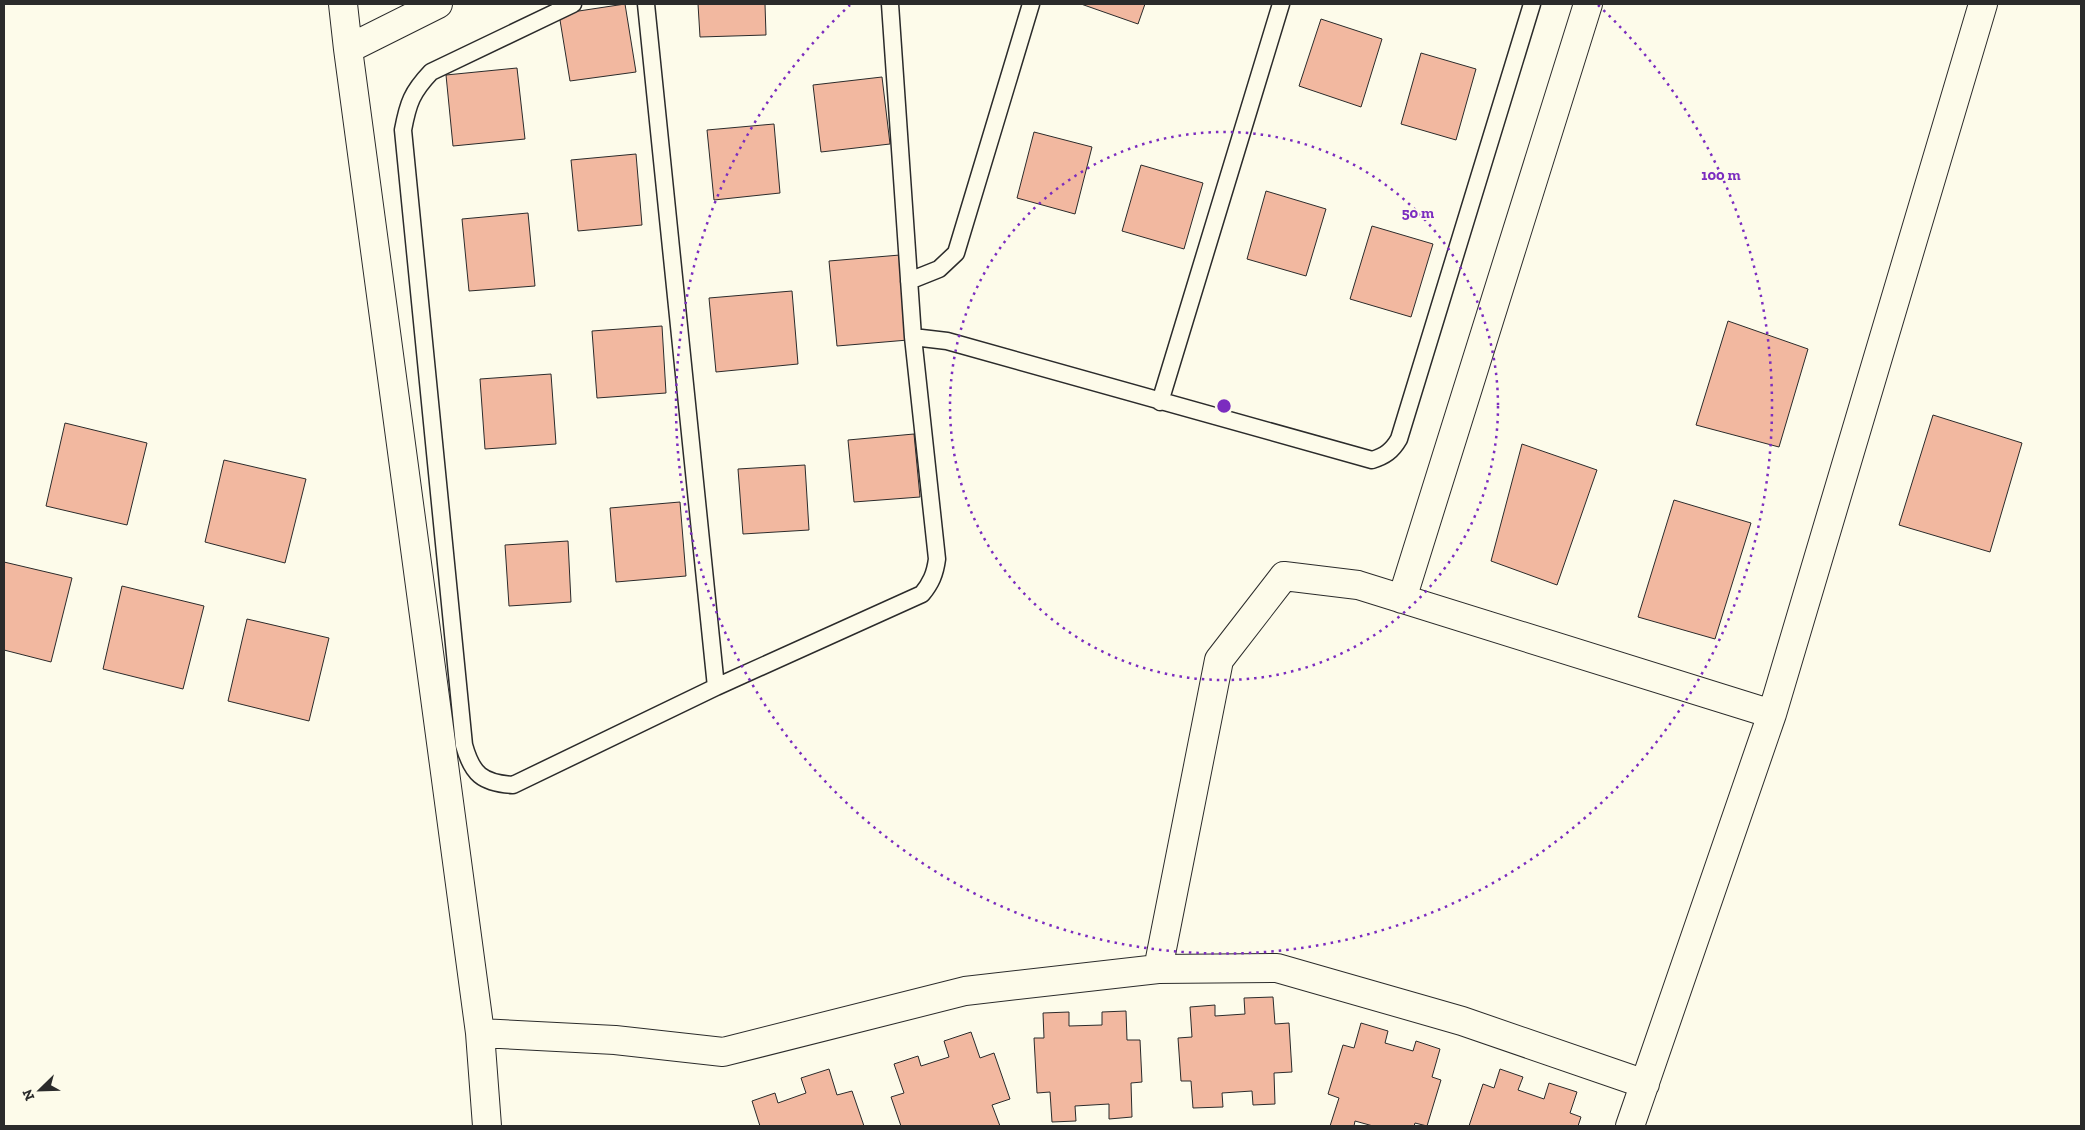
<svg xmlns="http://www.w3.org/2000/svg" width="2085" height="1130" font-family="'Zilla Slab',serif">
<style>
.building{fill:#f2b8a0;stroke:#2b2b2b}
.lines{fill:none;stroke-linecap:round;stroke-linejoin:round}
.lane-casing{stroke:#2b2b2b;stroke-width:19}
.street-casing{stroke:#2b2b2b;stroke-width:30}
.lane{stroke:#fdfbea;stroke-width:16}
.street{stroke:#fdfbea;stroke-width:28}
.ring{fill:none;stroke:#7b2cbf;stroke-width:2.5;stroke-dasharray:2.5 5}
.centre{fill:#7b2cbf;stroke:#fdfbea;stroke-width:2.5}
.ring-label{font-size:15px;text-anchor:middle;font-weight:bold;fill:#7b2cbf;stroke:#fdfbea;stroke-width:4;stroke-linejoin:round;paint-order:stroke}
</style>
<rect width="100%" height="100%" fill="#fdfbea"/>
<path class="building" d="M625,4l11,68 -66,9 -11,-67z
M698,4h67l1,31 -66,2z
M1081,4h64l-7,20z
M1321,19l61,20 -21,68 -62,-21z
M1421,53l55,16 -20,71 -55,-16z
M517,68l8,71 -72,7 -7,-71z
M882,77l8,67 -69,8 -8,-67z
M774,124l6,69 -66,7 -7,-70z
M1034,132l58,15 -17,67 -58,-16z
M636,154l6,71 -64,6 -7,-71z
M1141,165l62,18 -19,66 -62,-18z
M1266,191l60,18 -20,67 -59,-17z
M528,213l7,73 -66,5 -7,-72z
M1372,226l61,18 -22,73 -61,-18z
M900,255l8,85 -71,6 -8,-85z
M792,291l6,73 -82,8 -7,-74z
M1728,321l80,28 -29,98 -83,-22z
M662,326l4,67 -69,5 -5,-67z
M551,374l5,70 -71,5 -5,-70z
M1933,415l89,28 -32,109 -91,-27z
M65,423l82,20 -20,82 -81,-19z
M914,434l6,63 -66,5 -6,-62z
M1522,444l75,26 -40,115 -66,-24z
M224,460l82,19 -21,84 -80,-21z
M805,465l4,65 -66,4 -5,-65z
M1674,500l77,23 -36,116 -77,-22z
M680,502l6,74 -70,6 -6,-74z
M568,541l3,61 -62,4 -4,-61z
M4,562l68,16 -21,84 -47,-12z
M122,586l82,20 -21,83 -80,-20z
M247,619l82,19 -20,83 -81,-20z
M1273,997l2,27 14,-1 3,49 -18,1 1,31 -22,1 -1,-14 -30,2 1,14 -30,1 -2,-27h-10l-3,-43 14,-1 -2,-30 25,-2v11l30,-2 -1,-16z
M1126,1011l1,29h13l2,42 -11,1 1,34 -23,2v-15l-34,2 1,15 -24,1 -2,-30 -13,1 -3,-55h10l-1,-25 26,-1v14l33,-1v-13z
M1361,1023l27,8 -3,12 28,8 3,-10 24,8 -8,28 9,3 -14,46 -12,-3 -1,3h-41l-18,-5 -1,5h-24l9,-28 -11,-4 15,-49 11,3z
M971,1032l9,26 14,-5 16,46 -18,6 8,21h-99l-10,-29 13,-4 -10,-29 24,-8 3,10 28,-9 -5,-16z
M829,1069l8,26 15,-4 12,35h-104l-8,-25 23,-8 3,10 28,-10 -5,-15z
M1500,1069l23,8 -5,13 26,9 5,-16 28,9 -7,21 11,4 -3,9h-109l14,-42 11,4z"/>
<g class="lines">
<defs>
<path id="lane" d="M573,4l-142,68c-19,20 -23,31 -28,58l61,615c8,29 18,38 49,40l203,-98 206,-93c9,-11 13,-20 15,-35l-24,-222 -23,-333
M646,4l70,683
M909,281l30,-12 17,-16 75,-249
M913,337l34,4 425,119c13,-4 20,-9 27,-21l133,-435
M1160,402l121,-398"/>
<path id="street" d="M343,4l5,45 90,-45
M348,49l132,984 135,7 108,12 242,-61 193,-22 119,-1 185,53 183,63
M1402,599l186,-595
M1158,969l61,-309 65,-84 74,9 414,129
M480,1033l7,93
M1630,1126l142,-412 211,-710"/>
</defs>
<use href="#lane" class="lane-casing"/>
<use href="#street" class="street-casing"/>
<use href="#lane" class="lane"/>
<use href="#street" class="street"/>
</g>
<g class="ring">
<circle cx="1224" cy="406" r="274"/>
<path d="M1598 5A548 548 0 1 1 850 5"/>
</g>
<circle cx="1224" cy="406" r="8" class="centre"/>
<g class="ring-label">
<text x="1721" y="180">100 m</text>
<text x="1418" y="218">50 m</text>
</g>
<rect width="2085" height="1130" fill="none" stroke="#2b2b2b" stroke-width="10"/>
<g transform="translate(40 1090) rotate(247)" stroke="#fdfbea" stroke-width="4" paint-order="stroke">
<path d="M0-4L9 19L0 12L-9 19Z" fill="#2b2b2b"/>
<text y="-8" font-size="14" font-weight="bold" text-anchor="middle" fill="#2b2b2b">N</text>
</g>
</svg>
